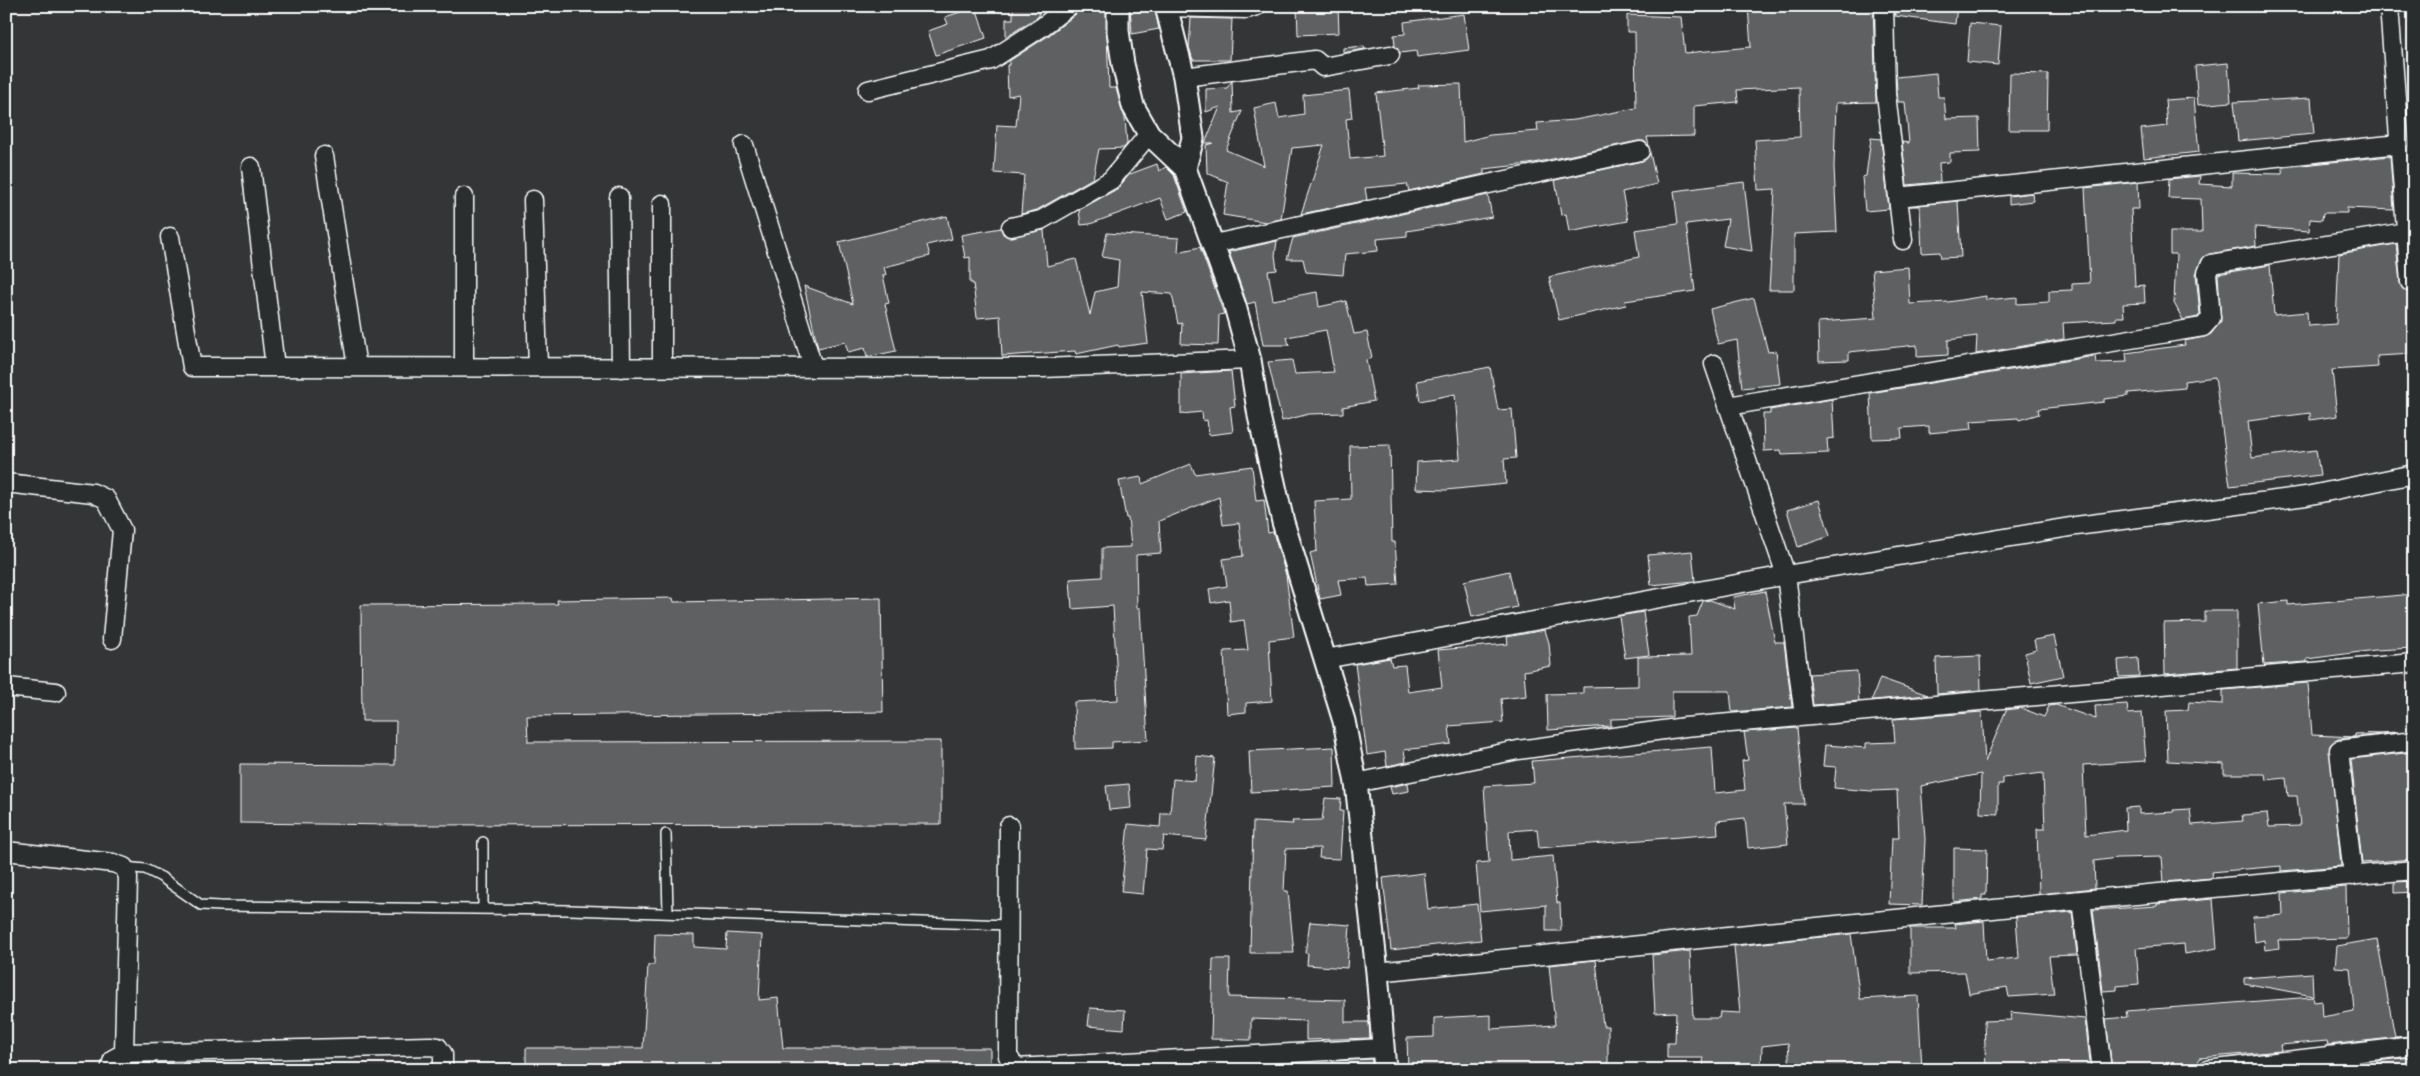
<svg xmlns="http://www.w3.org/2000/svg" width="2420" height="1076" font-family="'Balsamiq Sans',sans-serif">
<style>
.building{fill:#5f6162;stroke:#fff}
.lines{fill:none;stroke-linecap:round;stroke-linejoin:round}
.service-casing{stroke:#fff;stroke-width:12}
.minor-casing{stroke:#fff;stroke-width:21}
.tertiary-casing{stroke:#fff;stroke-width:25}
.service{stroke:#2a2d2e;stroke-width:9}
.minor{stroke:#2a2d2e;stroke-width:18}
.tertiary{stroke:#2a2d2e;stroke-width:21}
</style>
<rect width="100%" height="100%" fill="#333536"/>
<filter id="ink" filterUnits="userSpaceOnUse"><feTurbulence type="fractalNoise" baseFrequency=".02" numOctaves="2"/><feDisplacementMap in="SourceGraphic" scale="10" xChannelSelector="R" yChannelSelector="G"/><feConvolveMatrix kernelMatrix="1 2 1 2 8 2 1 2 1" color-interpolation-filters="sRGB"/></filter>
<g filter="url(#ink)">
<path class="building" d="M1013,6h26v10l-33,21v-18h7z
M1079,6h27l3,82h7l9,30 2,26 -3,4 -25,1 -6,29 -56,32 -16,4 3,-39 -30,-2 3,-48 19,1 3,-32 -11,2 -1,-31h2v-4l39,-25 28,-22z
M1130,6h24l5,23 -27,5z
M1297,6h41l1,27 -41,2z
M1748,6h125l3,96 -40,1 -2,64 3,65 -43,2v56h-25l6,-101 -17,1 -3,-50 45,-3 -1,-50 -62,3 1,12 -44,4v30l-47,1 2,9 -5,-5h-6l-109,23 -45,5v5l-75,17 -2,-7 -42,4 2,12 -66,14 23,-69 -32,3 -11,71 -15,3 -43,-7 5,-33 -21,-9 -1,-28 7,-2h-8l15,-36 -14,5v-23l21,-1 5,-7 1,32 9,-2 -16,39 38,16 -10,-58 22,-5 3,15 25,-4 -1,-19 46,-5 3,28 -6,1 4,40 33,-3 -7,-63 43,-5 -1,-3 43,-1 2,58 27,-7 48,-4 -1,-8 38,-3 61,-12 -1,-76h-8v-17l54,2 4,36 66,-6z
M1895,6h62l-2,18 -60,-8z
M976,7l10,31 -50,17 -8,-24 20,-7 -3,-7z
M1464,14l5,36 -52,7 -1,-6 -16,2 -5,-7 -1,-11 11,-1 -1,-12z
M1191,18l41,1 -2,41h-37l-4,-13z
M1970,23l31,3 -3,39 -31,-3z
M1364,46l1,3 -22,4v-5z
M2228,63l3,39 -33,3 -3,-39z
M1936,73l2,24h6l2,22 33,-1 1,34 -30,1v9l-11,1 1,19 -33,3 -5,-43 7,1 -4,-41h-7l-2,-25z
M2010,73l38,1 -1,56h-38z
M2194,98l5,54 -55,6 -3,-29 26,-3 -2,-26z
M2311,98l3,36 -76,7 -4,-39z
M1871,138l10,1 8,70 -24,2 -3,-34 4,-1z
M1650,153l7,31 -35,8 6,29 -59,11 -3,-18 -5,1 -6,-35 87,-19 5,-3z
M2390,156l4,54 -47,-2v5h-24l-1,7 -12,-1 -1,12 -54,-4 1,19 -47,8 -7,5 -6,15 4,40 -2,3 -15,3 -9,-17 2,-49h-6v-22h32l-1,-33 -33,-1 1,-19 31,-3 -1,8 33,2v-13l50,1 1,-7z
M1157,164l2,7 7,-4 8,8 13,37 -19,7 -8,-21 -70,26 -9,1 -2,-15 38,-21 13,-15z
M1744,182l8,69 -29,-5 5,-27 -42,5 9,67 -70,10 1,4 -67,15 -10,-43 90,-20 -4,-27 43,-6 -4,-33z
M2138,182l1,27h-8l4,77 9,-1 1,18 -22,1 1,13h-8v3l-53,3 1,16 -88,15 1,-18 -29,4v15l-31,2v-12l-68,7v8l-30,1 -1,-39 58,-4 -4,-48 36,-3 2,37 38,-2 38,-6v4l31,-3v7l32,-2v-11l23,-1v-6l18,-1 -5,-95z
M2032,193l1,8 -24,3v-8z
M1488,195l4,22 -85,14v5l-30,3 1,12 -33,3 -2,21 -37,-3 -3,-13h-16l6,-21z
M1958,201l3,56 -20,1 -1,-6 -18,1 -2,-47h-10z
M947,216l5,23 -25,6 3,11 -46,11 2,8h-3l6,28 -4,1 11,47 -29,6 -2,-9 -17,4 -3,-10 -27,6 -14,-62 49,18 -14,-62z
M1001,228l2,6 5,3 36,-7 3,36 29,-7 14,56 5,-23 22,-5 2,-27 -17,-3 5,-24 72,5 -1,14 22,-5 24,67 -5,1 -1,30 -37,-1 1,-21 -4,1 -6,-30 -30,-2 6,51 -29,4 -1,-2 -42,9 -1,-3 -73,5 -2,-40 -23,2 -4,-35h-3v-26l-5,1 -4,-23z
M1277,241l-2,14 2,15 -9,1 5,29 44,-8 2,15 27,-6 8,33 13,-2 5,26 -6,2 8,41 -31,6v6l-34,1 -27,7 -14,-59 24,-2 3,14 39,-2 -8,-42 -39,7 2,8h-26l-8,-43 -8,2 -18,-52z
M2396,244l4,39 5,8 8,1 1,62 -37,2 1,11 -46,3 5,46 -27,4v-7l-62,8 4,37 64,-8 4,25 -90,11 -15,-109 -31,4 1,7 -57,5v3l-24,3v3l-66,7 1,5 -20,6 -1,-2 -47,3 1,8 -43,4v-7l-28,2 1,10 -30,1 -2,-46 225,-37 1,7 31,-1 -1,-9 59,-8 -1,-4 21,-4 6,-3 10,-13 -3,-47 52,-9 4,50 33,-3 1,14 28,-2 3,-70z
M1754,298l14,54 8,-1 4,33 -38,4 -5,-48 -19,4 -8,-35z
M1490,367l8,43 14,-1 4,49 -12,1 2,25 -60,6 -30,-1 1,-27 43,-3 -5,-65 -35,7 -3,-20z
M1231,371l4,35 -5,1 3,25 -24,3 -2,-15 -4,1 -1,-9 -21,2v-40z
M1832,399l2,39 -7,1 1,14 -46,2 -1,-5 -17,1 -1,-37h7v-4z
M1390,445l2,97h3l3,42 -30,2 -1,-8 -29,2 3,15 -21,4 -10,-46 7,-2 -3,-50 37,-2 -1,-53z
M1191,464l4,10 57,-8 4,35 8,-1 4,33 5,-1 13,43 8,62 -25,3 3,61 -26,2v9l-19,2 -3,-63 24,-1 -4,-30 -13,2 -2,-22 -18,3 -2,-14 18,-3 -4,-27 20,-3 -4,-33 -16,2 -4,-28 -60,24 2,32 -25,2 1,53h3l8,132 -36,2v6l-37,1 -1,-47 44,-2 -5,-94 -41,3 -2,-30 32,-2v-29l29,-1 -3,-29h-2l-7,-37 22,-4 1,7z
M1819,500l11,36 -32,11 -11,-37z
M1692,551l3,30 -44,4 -3,-30z
M1509,571l8,36 -45,10 -8,-36z
M1765,591l10,51h9l8,65 -60,5 -2,-21h-58v26l-61,2v7l-63,4 -1,-36 36,-1v-6l55,-1v-29l53,-1 -2,-39 8,-1 6,-15 7,-1 25,9 -2,-12z
M2414,594v54l-39,2 -68,9v3l-43,3 -6,-61 30,-3v4z
M673,598l1,4 207,-4 2,114 -356,4 1,26 413,-1v83l-546,1 -155,-2v-59l155,1 1,-44h-34l-1,-116 197,-1 -1,-4z
M2205,611h32v57l-72,6 -1,-51 41,-1z
M1643,612l6,43 -24,3 -6,-42z
M1545,630l4,13 2,23 -27,5 2,25 -25,3 2,23 -54,4 2,18 -47,6 2,12 -19,4 -2,-14 -18,3 -12,-91 35,-6 2,8 13,-1 3,27 34,-5 -4,-37 70,-6 -1,-7z
M2054,636l9,40 -32,7 -6,-30 11,-3 -2,-10z
M1980,656l1,34 -44,4 -1,-36z
M2138,658l1,18 -20,1 -1,-17z
M1857,671l2,30 -46,4 -4,-31z
M1880,678l48,17 -54,5 -2,-1z
M2308,683l4,52 43,2v-3l43,-2 -60,7 -8,6 11,121 -60,5v-5l-70,6 1,6 -48,4 -2,-25 -45,1 -23,3 1,27 -56,6 -2,-65h8l-2,-56 -40,5v6h-5v30l-18,-1 1,-39 -60,12 4,53 -3,66 -33,-1 3,-66h7l-2,-48 -25,1 -38,-3 2,-21 -13,-1 2,-21 41,3v-5l29,-1 -2,-23 89,-7 3,50 21,-52 15,-2 23,9 5,-11 7,-1 40,14 -1,-13 32,-2 1,10 14,-1 4,48 -63,4 3,70 40,-5 -1,-22 14,-1v7l35,-2 -1,-2 17,-1 2,16 51,-4 -1,-6 25,-2 2,14 31,-1 -3,-30h-9l-2,-18 -20,2 -1,-6h-41v-10l-56,-3 -2,-50 22,-1 1,-8 34,2v-14z
M1797,728l7,76h-20l4,40 -40,4 -3,-30 -28,3 1,13 -179,14 -2,-19 -28,2 1,29 43,-4 4,47h3l1,28h-15v-26l-66,6 -4,-48 13,-1 -5,-76 50,-3 -2,-22 180,-14 3,46 30,-3 -3,-29 6,-1 -4,-28z
M1334,747l1,40 -84,5 -2,-41z
M2414,752v107l-52,4 -11,-104z
M1197,756l18,2 -9,82 -42,-4 -2,14 -15,-1 -4,45 -22,-2 7,-68 32,3 1,-14h9l3,-34 22,2z
M1408,783l1,8 -17,3 -2,-7z
M1129,784l2,24 -22,2 -3,-24z
M1325,798l16,1 -1,12h3l-3,48 -21,-1 1,-10 -34,1 -2,42h4l6,62h-44l3,-131 40,2 -1,-3 30,-1z
M1954,848l33,1 -1,46h-4v4l-28,3z
M1424,873l4,36 49,-5 4,36 -90,10 -8,-72z
M2414,881v11l-19,1v-11z
M2346,887l1,51 -69,2 1,8 -14,2 -1,-10 -9,2 -2,-25 30,-2 -1,-22z
M2213,899l4,49 -32,6 -1,-10 -48,4 3,36 -22,2v4l-14,1 -10,-81 64,-4v-2z
M2072,912l5,43 -28,1 5,38 -45,3 -2,-10 -38,7 -4,-22 -55,1v-45h46l-1,-4 29,-3 2,40 33,-3 -3,-41z
M1310,922l40,3 -3,43 -40,-3 1,-12h-3z
M727,933l35,2 -3,65 19,-2 5,50h207v22h-464v-22h117l5,-83h6l1,-31 39,1v12l32,2z
M1851,934l9,65 58,-3 4,74h-132l-2,-27 -26,3 -1,24h-57l-1,-12h-36v-15h8l1,-31 -21,1 -3,-58 38,-4 3,67h26l1,-6 20,1 -6,-67z
M2377,939l18,98 15,-1 -82,9 -1,-4 -47,4 1,6 -82,7 -2,12h-85l-6,-51 21,-2 -1,-6 187,-14 1,5 7,-1 1,16 32,-6 -4,-43 -15,-1 2,-21z
M1213,959h17l-1,38 116,3v22h24l1,16 -64,2v-19l-55,-2v21l-40,-1z
M1596,960l7,66h5v44h-36v-5l-79,5h-85l-1,-32 27,-1v-19l57,-3v14l64,-4 -6,-60z
M2312,973l1,23 -69,-13v-5z
M1090,1008l35,2 -1,19 -36,-3z
M2010,1012l75,7 6,51h-105l-2,-49 27,-1z
M2412,1057l2,13h-37v-9z
M1372,1059v11h-39v-9z"/>
<g class="lines">
<defs>
<path id="service" d="M666,834l2,79
M124,867l21,2 16,8 40,28 19,1 350,4 438,15
M483,909v-67"/>
<path id="minor" d="M1884,6l2,88 17,146
M2389,6l21,276
M1167,7l80,2 10,-3
M1184,77l131,-17 8,7 67,-12
M868,90l123,-30 51,-33 27,-21
M744,145l69,222
M324,156l33,211
M251,167l24,200
M464,197v170
M619,197l2,171
M1898,197l501,-53
M533,200l5,167
M662,204v163
M1011,227l30,-7 70,-40 38,-46
M170,237l22,130 850,1 208,-8
M1214,244l426,-93
M1714,364l72,211 18,141
M1728,406l475,-79 8,-9 -4,-45 4,-9 195,-32
M6,483l87,10 13,6 16,31 -10,109
M1325,659l461,-84 290,-49 230,-30 108,-22
M6,687l50,5
M1356,783l162,-33 167,-23 729,-64
M1009,826l-1,230 8,12 367,-20
M6,851l107,12 11,4 4,10 -4,176
M2353,876l-14,-126 75,-9
M2081,900l21,170
M1377,972l704,-72 333,-30
M110,1070l3,-11 11,-6 306,-7 8,1 5,7v16
M2207,1070l207,-24"/>
<path id="tertiary" d="M1118,6v25l5,33 10,42 16,28 36,34 50,138 15,54 9,56 24,106 61,199 12,62 21,189 8,98
M1166,6l18,71 9,61 -8,30"/>
</defs>
<use href="#service" class="service-casing"/>
<use href="#minor" class="minor-casing"/>
<use href="#tertiary" class="tertiary-casing"/>
<use href="#service" class="service"/>
<use href="#minor" class="minor"/>
<use href="#tertiary" class="tertiary"/>
</g>
</g>
<rect width="2420" height="1076" fill="none" stroke="#2a2d2e" stroke-width="25"/>
<rect x="12" y="12" width="2395" height="1051" fill="none" stroke="#fff" stroke-width="2" filter="url(#ink)"/>
</svg>
